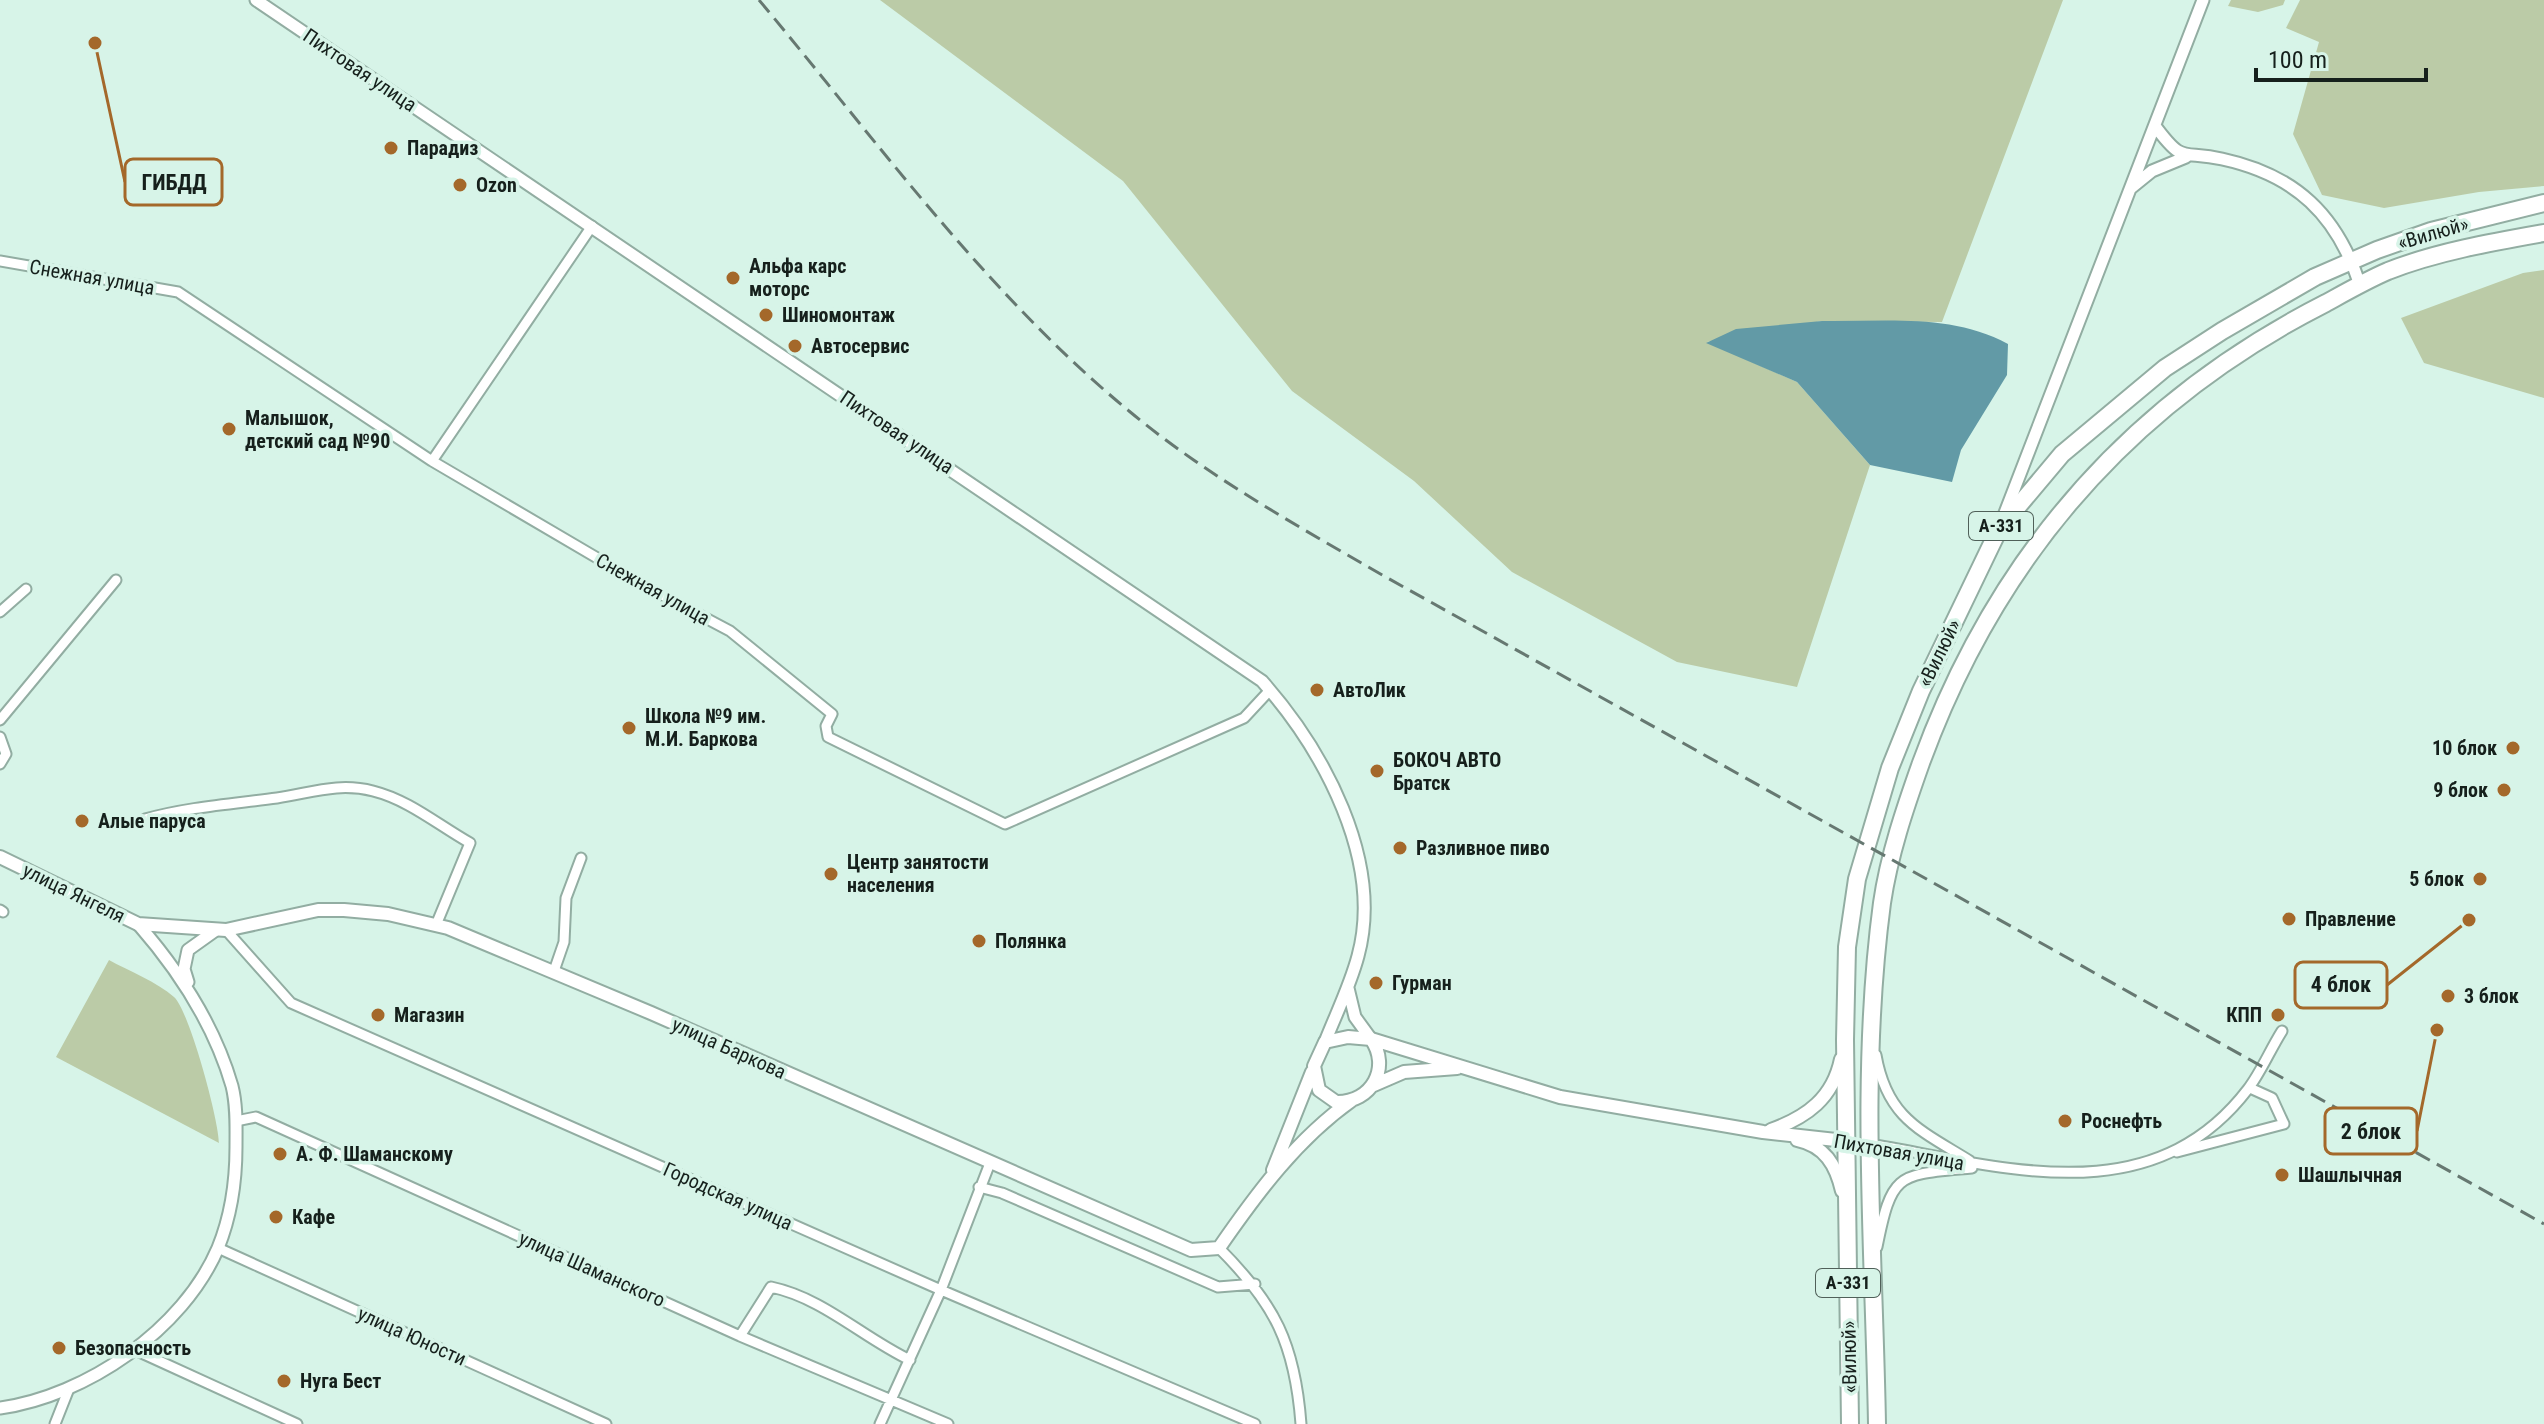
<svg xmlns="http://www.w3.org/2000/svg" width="2544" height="1424" font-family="'Roboto Condensed',sans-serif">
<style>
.green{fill:#bbcba7}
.water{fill:#629aa6}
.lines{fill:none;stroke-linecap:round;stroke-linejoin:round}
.minor-casing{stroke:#92ada2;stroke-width:13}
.tertiary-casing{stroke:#92ada2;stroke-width:15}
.secondary-casing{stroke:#92ada2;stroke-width:16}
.trunk-casing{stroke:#92ada2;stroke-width:20}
.minor{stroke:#fff;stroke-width:9}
.tertiary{stroke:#fff;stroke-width:11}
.secondary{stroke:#fff;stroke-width:12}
.trunk{stroke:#fff;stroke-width:16}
.rail{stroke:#667871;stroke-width:3;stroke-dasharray:16 8;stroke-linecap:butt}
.poi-dot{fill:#a4682a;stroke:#d7f4e8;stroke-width:3}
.labels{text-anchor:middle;stroke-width:7;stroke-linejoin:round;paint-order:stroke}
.shield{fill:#d7f4e8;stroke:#506059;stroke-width:2}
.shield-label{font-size:18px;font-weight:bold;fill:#16201c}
.street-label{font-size:20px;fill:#16201c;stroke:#d7f4e8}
.poi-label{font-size:20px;font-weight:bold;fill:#16201c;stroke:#d7f4e8;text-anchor:start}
.leader{fill:none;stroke:#a4682a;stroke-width:3}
.callout-dot{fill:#a4682a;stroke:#d7f4e8;stroke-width:3}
.callout{fill:#d7f4e8;stroke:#a4682a;stroke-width:3}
.callout-label{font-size:22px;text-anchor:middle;font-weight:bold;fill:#16201c}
</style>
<rect width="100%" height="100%" fill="#d7f4e8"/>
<path class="green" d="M880,0h1183l-121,322 -120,-1 -115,21 90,40 73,83 -73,222 -120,-25 -165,-90 -98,-91 -122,-90 -169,-210z
M2231,0h54l-2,5 -25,7 -30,-6z
M2300,0h244v186l-65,6 -95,16 -62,-13 -29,-61 26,-92 -33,-14z
M2544,270v128l-120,-35 -23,-45 122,-45z
M109,960c20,11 48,22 65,37 15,13 45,123 45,146l-163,-86z"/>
<path class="water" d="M1822,321c63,1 129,-8 186,23l-1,31 -46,75 -9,32 -82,-17 -73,-83 -91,-39 30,-14z"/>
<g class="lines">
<defs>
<path id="minor" d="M0,261l178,31 254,169 213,125 85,45 102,83 -6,12 2,11 177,87 239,-106 26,-28
M432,461l160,-235
M0,612l26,-23
M0,720l116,-140
M0,737l6,17 -6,10
M145,819c43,-12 87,-15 132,-21 34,-5 61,-16 96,-7 36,9 65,34 97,52l-34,82
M0,910l3,2
M226,930l65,73 650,287 314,134
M554,971l10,-29 2,-44 15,-40
M1876,1055c11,63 44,75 94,106
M236,1121l20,-4 484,219 208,88
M1870,1144c131,22 281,72 378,-55 13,-17 22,-39 34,-58
M2177,1152l107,-28 -12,-26 -22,-10
M979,1187l23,6 216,94 37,-3
M1877,1247c15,-76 21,-72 95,-79
M218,1248l388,176
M1219,1248c56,56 76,96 82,176
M740,1336l31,-49c52,11 91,50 139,73
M135,1350l162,74
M55,1424l13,-33
M880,1424l61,-134 49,-127"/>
<path id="tertiary" d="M256,0l1006,681c61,69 122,179 96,275 -8,30 -22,58 -33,86
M2155,126c29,39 26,24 67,33 74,16 115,56 138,126
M2131,188l21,-17 34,-14
M2003,518l200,-518
M188,982l-4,-13 4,-19 28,-20
M1348,988l7,29 16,22
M0,1408c86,-12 183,-78 218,-160 13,-32 18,-66 18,-101 0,-20 1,-41 -4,-61 -18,-62 -52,-114 -94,-162"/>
<path id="secondary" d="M0,857l138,67 88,6 92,-20h26l44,4 60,14 203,85 540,237 28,-2c38,-55 78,-109 133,-148
M1348,1037l23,2c20,28 1,64 -35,63l-17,-12 -5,-24 11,-24z
M1371,1039l189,58 203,35 82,9
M1374,1085l30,-13 53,-4
M1771,1130c36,-13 62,-32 70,-71
M1797,1140c28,6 39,25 45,51
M1273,1170l39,-98"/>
<path id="trunk" d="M1850,1424l-5,-384 2,-93 10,-68 33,-111 31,-77 78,-162 63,-75 103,-86 57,-37 93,-54 62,-27 54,-19 113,-28
M1877,1424c-3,-173 -18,-349 5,-521 7,-48 23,-95 39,-140 75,-206 210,-361 405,-460 20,-11 41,-23 62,-32 48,-19 105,-29 156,-38"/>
</defs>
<use href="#minor" class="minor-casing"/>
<use href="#tertiary" class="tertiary-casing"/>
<use href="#secondary" class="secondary-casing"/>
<use href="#trunk" class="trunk-casing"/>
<use href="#minor" class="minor"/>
<use href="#tertiary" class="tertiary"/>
<use href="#secondary" class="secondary"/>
<use href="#trunk" class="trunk"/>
<path class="rail" d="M759,0c117,140 228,294 370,411 78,65 167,114 255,165l1160,648"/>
</g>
<g class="poi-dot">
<circle cx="391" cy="148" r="8"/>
<circle cx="460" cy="185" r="8"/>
<circle cx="733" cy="278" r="8"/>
<circle cx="766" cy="315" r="8"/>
<circle cx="795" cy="346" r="8"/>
<circle cx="229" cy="429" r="8"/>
<circle cx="1317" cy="690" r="8"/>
<circle cx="629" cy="728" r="8"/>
<circle cx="2513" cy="748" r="8"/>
<circle cx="1377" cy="771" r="8"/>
<circle cx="2504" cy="790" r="8"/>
<circle cx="82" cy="821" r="8"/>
<circle cx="1400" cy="848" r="8"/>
<circle cx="831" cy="874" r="8"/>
<circle cx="2480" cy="879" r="8"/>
<circle cx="2289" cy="919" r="8"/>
<circle cx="979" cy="941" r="8"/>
<circle cx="1376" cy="983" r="8"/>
<circle cx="2448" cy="996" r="8"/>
<circle cx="378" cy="1015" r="8"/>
<circle cx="2278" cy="1015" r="8"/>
<circle cx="2065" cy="1121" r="8"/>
<circle cx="280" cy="1154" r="8"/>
<circle cx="2282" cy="1175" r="8"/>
<circle cx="276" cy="1217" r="8"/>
<circle cx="59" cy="1348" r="8"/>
<circle cx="284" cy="1381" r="8"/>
</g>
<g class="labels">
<g class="shield">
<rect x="1969" y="512" width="64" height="28" rx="6"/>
<rect x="1816" y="1269" width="64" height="28" rx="6"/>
</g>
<g class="shield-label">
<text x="2001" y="532">А-331</text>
<text x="1848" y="1289">А-331</text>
</g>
<g class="street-label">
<text transform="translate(360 70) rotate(34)" y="7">Пихтовая улица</text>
<text transform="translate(2433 233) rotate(-16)" y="7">«Вилюй»</text>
<text transform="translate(92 277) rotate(10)" y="7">Снежная улица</text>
<text transform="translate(897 432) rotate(34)" y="7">Пихтовая улица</text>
<text transform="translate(653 589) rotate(29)" y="7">Снежная улица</text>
<text transform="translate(1939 653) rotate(-64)" y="7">«Вилюй»</text>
<text transform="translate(74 893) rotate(26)" y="7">улица Янгеля</text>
<text transform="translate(729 1048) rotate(24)" y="7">улица Баркова</text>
<text transform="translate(1899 1152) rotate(10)" y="7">Пихтовая улица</text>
<text transform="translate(728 1196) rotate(24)" y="7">Городская улица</text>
<text transform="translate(592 1269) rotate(24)" y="7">улица Шаманского</text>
<text transform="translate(412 1336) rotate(24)" y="7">улица Юности</text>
<text transform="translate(1849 1357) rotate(-91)" y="7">«Вилюй»</text>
</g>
<g class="poi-label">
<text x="407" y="155">Парадиз</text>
<text x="476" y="192">Ozon</text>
<text x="749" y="273">Альфа карс<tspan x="749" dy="23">моторс</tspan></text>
<text x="782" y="322">Шиномонтаж</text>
<text x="811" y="353">Автосервис</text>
<text x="245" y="425">Малышок,<tspan x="245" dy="23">детский сад №90</tspan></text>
<text x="1333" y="697">АвтоЛик</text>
<text x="645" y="723">Школа №9 им.<tspan x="645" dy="23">М.И. Баркова</tspan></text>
<text x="2497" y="755" text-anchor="end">10 блок</text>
<text x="1393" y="767">БОКОЧ АВТО<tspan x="1393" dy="23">Братск</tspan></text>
<text x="2488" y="797" text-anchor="end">9 блок</text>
<text x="98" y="828">Алые паруса</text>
<text x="1416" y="855">Разливное пиво</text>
<text x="847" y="869">Центр занятости<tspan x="847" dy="23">населения</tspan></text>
<text x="2464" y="886" text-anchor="end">5 блок</text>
<text x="2305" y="926">Правление</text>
<text x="995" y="948">Полянка</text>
<text x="1392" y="990">Гурман</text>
<text x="2464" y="1003">3 блок</text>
<text x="394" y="1022">Магазин</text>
<text x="2262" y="1022" text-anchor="end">КПП</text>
<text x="2081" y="1128">Роснефть</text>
<text x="296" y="1161">А. Ф. Шаманскому</text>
<text x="2298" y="1182">Шашлычная</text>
<text x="292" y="1224">Кафе</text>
<text x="75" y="1355">Безопасность</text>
<text x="300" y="1388">Нуга Бест</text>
</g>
</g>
<path class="leader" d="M95 43L125 182M2469 920L2387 985M2437 1030L2417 1131"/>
<g class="callout-dot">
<circle cx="95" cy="43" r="8"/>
<circle cx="2469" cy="920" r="8"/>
<circle cx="2437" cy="1030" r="8"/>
</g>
<g class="callout">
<rect x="125" y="159" width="97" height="46" rx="8"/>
<rect x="2295" y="962" width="92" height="46" rx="8"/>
<rect x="2325" y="1108" width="92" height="46" rx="8"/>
</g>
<g class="callout-label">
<text x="174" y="190">ГИБДД</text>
<text x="2341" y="992">4 блок</text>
<text x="2371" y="1139">2 блок</text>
</g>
<path d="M2256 68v12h170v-12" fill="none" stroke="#16201c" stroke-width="4"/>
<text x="2268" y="68" font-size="24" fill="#16201c" stroke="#d7f4e8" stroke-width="6" paint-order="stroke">100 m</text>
</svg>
